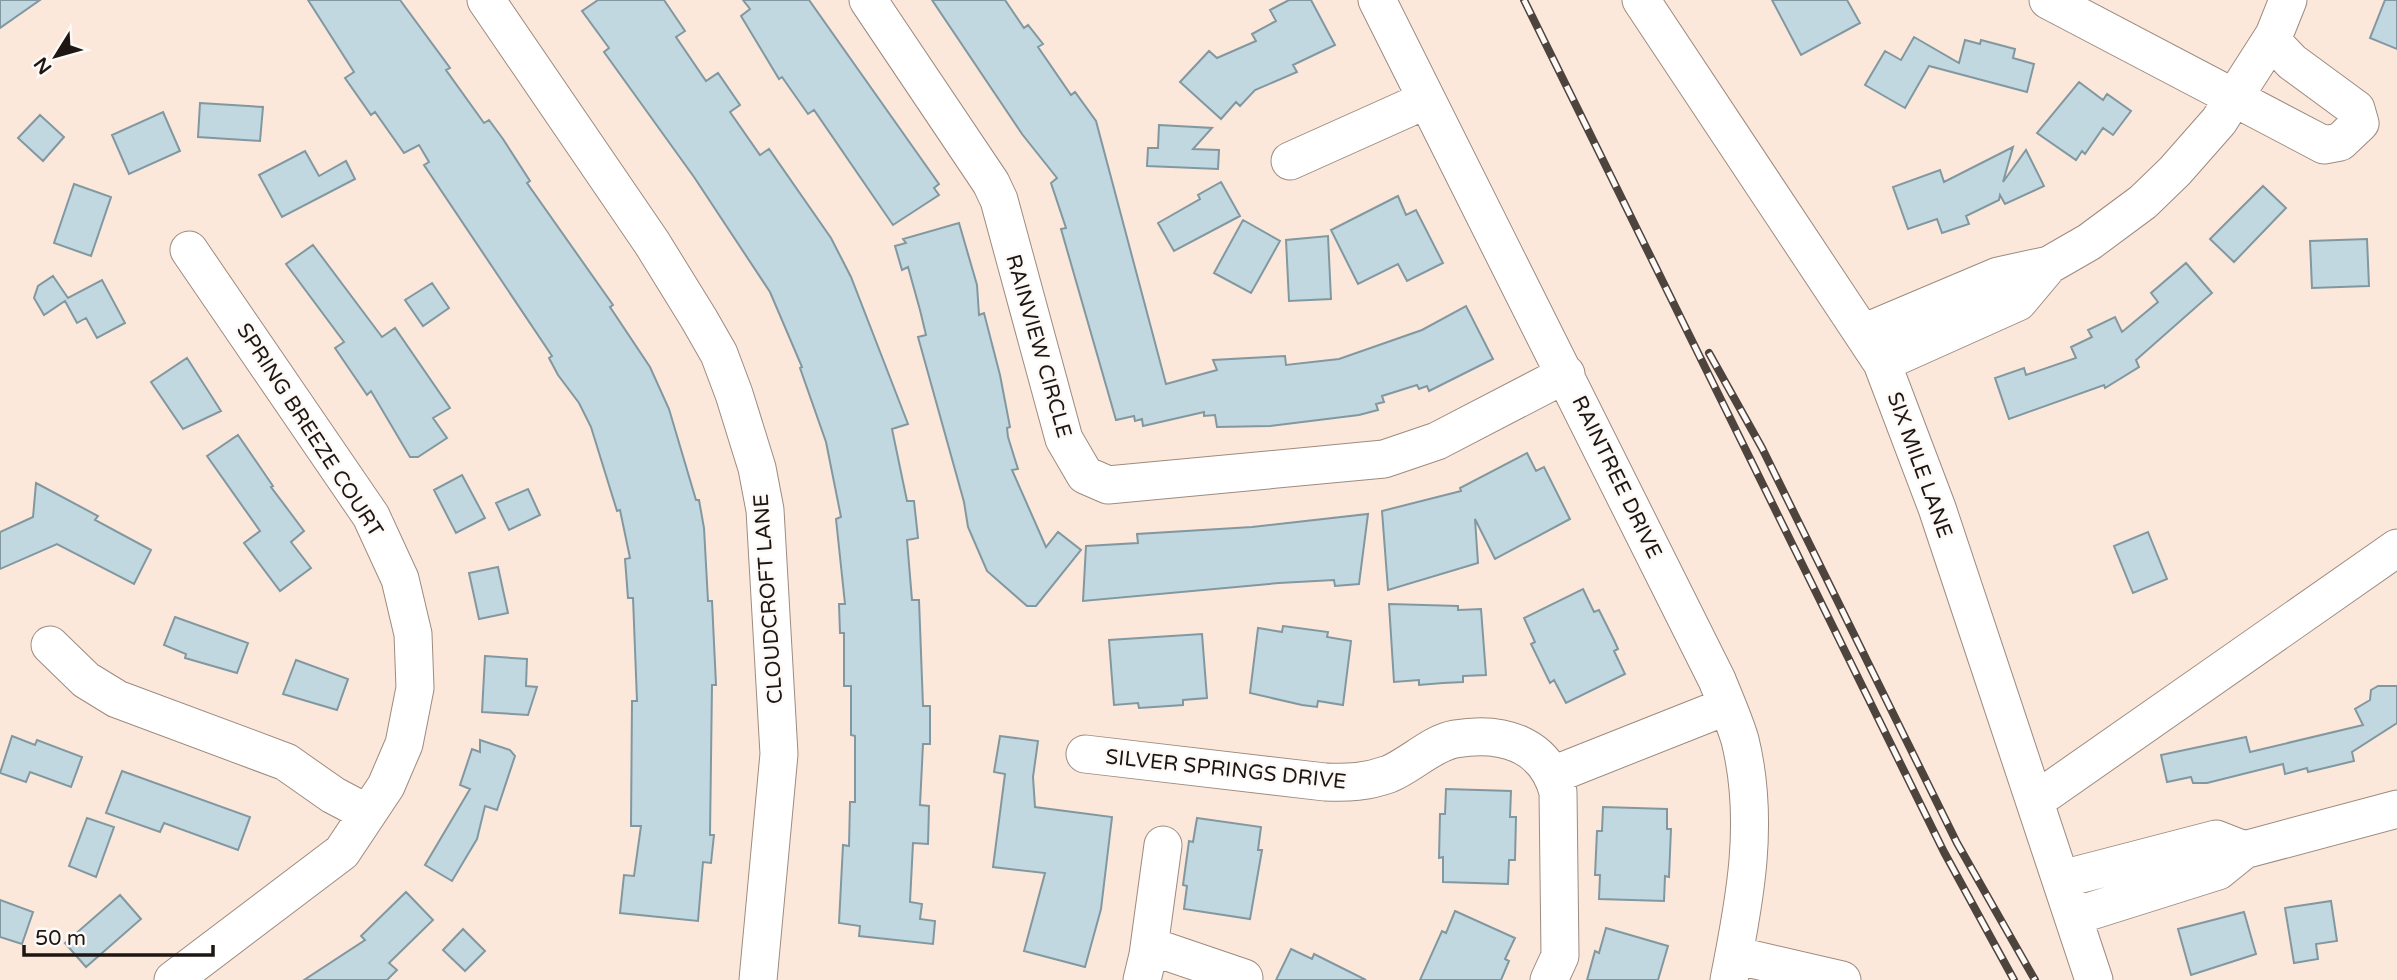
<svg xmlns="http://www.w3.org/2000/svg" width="2397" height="980" font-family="'Varela Round',sans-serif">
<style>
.building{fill:#c1d8e1;stroke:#8298a1;stroke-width:2}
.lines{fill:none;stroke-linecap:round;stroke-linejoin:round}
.minor-casing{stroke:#9d8b7f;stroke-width:39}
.minor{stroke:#fff;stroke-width:37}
.rail-casing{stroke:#4e443e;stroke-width:8}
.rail{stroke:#fdf9f6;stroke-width:5;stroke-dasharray:16;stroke-linecap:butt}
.labels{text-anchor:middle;stroke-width:5;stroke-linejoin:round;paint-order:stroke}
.street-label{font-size:21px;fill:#1d1612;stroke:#fdf9f6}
</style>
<rect width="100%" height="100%" fill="#fce8db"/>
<path class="building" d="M0,0h40l-40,28z
M308,0h92l50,68 -4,2 38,53 5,-3 14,19 27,42 -3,2 86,122 -3,2 40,60 19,42 27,91h3l5,28 4,73h4l4,84h-4l-2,150h4l-3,28 -8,-1 -5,59 -78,-8 4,-38 10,1 7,-50h-10l1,-125h5l-4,-103h-5l-3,-39 5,-1 -10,-48 -3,1 -26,-84 -12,-24 -21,-28 -9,-17 3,-2 -128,-191 5,-3 -10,-17 -15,8 -29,-41 -4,3 -26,-37 9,-6z
M598,0h66l21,31 -9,6 30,44 12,-8 22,32 -10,7 30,43 9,-6 62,89 20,39 57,147 -16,5 15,72h7l4,37 -11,2 5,60h7l4,106h7v38h-7l-3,61 9,1 -1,38 -15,-1 -3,59 12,2 -2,15 15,2 -2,23 -74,-8 1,-10 -21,-3 4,-78 6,1 1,-44h5v-66l-4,-1v-49h-7v-53h-4l-1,-29h6l-9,-85 5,-2 -15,-75 -26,-74 2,-1 -32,-75 -76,-115 -90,-125 5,-4 -27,-37z
M743,0h66l130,184 -5,4 5,7 -46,30 -79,-115 -6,4 -26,-37 -3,2 -38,-63 9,-7z
M932,0h73l19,28 4,-3 15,19 -5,3 33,48 4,-3 21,29 70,263 51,-14 -4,-10 72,-4 1,9 53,-6 83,-29 44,-24 27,53 -64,32 -2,-5 -8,3 -2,-4 -35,11 2,6 -8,2 2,6 -19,5 -89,11 -53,1 -2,-12 -11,1v-4l-61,14 -1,-7 -7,2 -1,-5 -18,4 -55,-191 5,-1 -15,-45 6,-5 -35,-44z
M1289,0h22l24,45 -42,20 4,7 -42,18 -15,16 -4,-4 -15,17 -41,-37 29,-31 8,7 39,-17 -4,-7 24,-13 -6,-11z
M1772,0h75l13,23 -59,32z
M2385,0h12v49l-27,-11z
M1914,37l45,26 6,-23 15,4 1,-4 34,9 -2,9 21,6 -7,28 -98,-26 -24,42 -40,-23 20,-34 16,9z
M2079,82l24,18 4,-6 24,17 -18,24 -10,-7 -18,26 -3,-3 -6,9 -39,-27z
M200,103l63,4 -3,34 -62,-4z
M163,112l17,39 -51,23 -17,-39z
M40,115l24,22 -21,24 -25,-23z
M1159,125l53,3 -19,21 26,1 -1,19 -71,-3 1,-18h10z
M2013,147l-10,35 23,-32 18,36 -39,18 -5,-9 -1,5 -33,16 3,8 -27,9 -5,-14 -29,10 -15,-42 47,-17 4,12z
M305,151l14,25 27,-15 9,18 -73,38 -23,-42z
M1221,182l19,34 -66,35 -16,-28 42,-24 -2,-4z
M74,184l37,13 -20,59 -37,-13z
M2263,186l23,22 -52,54 -24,-23z
M1398,196l8,19 10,-5 27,53 -36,18 -9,-17 -40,20 -27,-54z
M1243,220l37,21 -29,52 -37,-20z
M959,223l18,62 2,30 5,-2 16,62 10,52 -3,1 1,9 10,32 -6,1 34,77 12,-15 23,18 -45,56h-9l-40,-35 -19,-44 -4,-25 -46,-165 8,-2 -6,-25 -12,-43 -6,3 -7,-24 11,-3 -3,-4z
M1328,236l3,63 -42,2 -3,-61z
M2367,239l2,47 -57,2 -2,-47z
M313,245l69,92 13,-9 55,80 -17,10 14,20 -29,19h-8l-39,-66 -4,4 -32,-47 9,-6 -58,-78z
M2186,263l26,30 -76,67 3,7 -34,21 -1,-3 -95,34 -14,-41 29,-10 2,7 50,-17 -5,-11 21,-10 -4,-7 27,-13 7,15 36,-30 -7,-9z
M53,276l15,22 34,-18 23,43 -28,15 -11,-20 -9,5 -12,-22 -21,14 -10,-17 4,-12z
M432,283l17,25 -26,18 -18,-26z
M187,358l34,53 -38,18 -32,-47z
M238,435l35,51 -2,1 33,44 -13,11 20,26 -31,23 -36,-48 16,-12 -53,-75z
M1527,453l9,18 8,-4 26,52 -75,40 -20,-40 3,44 -90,27 -6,-79 79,-20 -1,-3z
M462,475l23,43 -29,15 -22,-43z
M36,483l62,33 -3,4 56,30 -17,34 -77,-40 -57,25v-37l33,-15z
M528,489l12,26 -31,15 -13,-27z
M1368,514l-9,70 -24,2 -1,-6 -55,3 -196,18 3,-55 52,-3 -1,-9 115,-7z
M2148,532l19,47 -34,14 -19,-47z
M498,567l10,46 -29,6 -10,-46z
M1583,589l11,23 5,-2 15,30 4,9 -4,2 11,23 -59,29 -12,-23 -4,3 -19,-39 4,-2 -11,-24z
M1389,604l69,2v4l23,-1 5,66 -23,1v6l-20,1 -24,2v-5l-25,2z
M175,617l73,26 -11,30 -52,-15 1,-4 -22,-9z
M1283,626l45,6 -1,5 24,4 -8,64 -25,-4 -1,6 -15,-2 -52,-12 8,-65 24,4z
M1202,634l5,64 -24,2v5l-29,2 -15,1 -1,-5 -24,2 -5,-65z
M485,656l42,3 -1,27 11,1 -9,28 -46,-3z
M296,660l52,19 -11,31 -54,-16z
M2378,686h19v37l-45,29 2,9 -46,11 -1,-4 -22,6 -2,-10 -76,19h-14l-2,-6 -24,5 -6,-27 85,-18 4,15 113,-27 -8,-16 15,-9 1,-10z
M12,736l23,9 2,-5 45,17 -11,30 -41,-15 -4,10 -26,-9z
M1000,736l38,5 -5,36 2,30 77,10 -11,92 -16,58 -61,-16 21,-78 -52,-6 12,-93 -11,-2z
M480,740l30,10 5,6 -18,54 -12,-4 -8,33 -25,42 -27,-16 45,-76 -10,-4 12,-36 8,3z
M122,771l128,46 -12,33 -74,-27 -4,9 -54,-19z
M1446,789l65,2 -1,26h6l-1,43h-6l-1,24 -65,-2v-25l-4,1 1,-44h5z
M1603,807l64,2v20h4l-2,48 -4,-1 -1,25 -65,-2 1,-24h-5l2,-44h5z
M87,818l27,9 -18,50 -27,-11z
M1197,818l64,9 -3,23h4l-12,69 -66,-10 3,-23 -4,-1 6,-44 4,1z
M406,892l27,28 -44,43 8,7 -10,10h-83l61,-40 -4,-4z
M120,895l21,24 -55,48 -21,-24z
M0,900l33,12 -11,32 -22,-7z
M2331,901l6,40 -21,3 2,15 -24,4 -9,-55z
M1455,911l60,27 -10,21 4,2 -8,19h-81l22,-49 4,2z
M2244,912l12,42 -65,21 -13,-46z
M1606,928l62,18 -10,34h-71l8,-29 4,2z
M463,929l22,22 -20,20 -22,-21z
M1291,949l21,10 2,-5 52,26h-90z"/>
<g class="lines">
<defs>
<path id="minor" d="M486,0l166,243 47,76 20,35 15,40 23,74 8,42 14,244 -21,226
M868,0l123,183 8,17 65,239 21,36 23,10 276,-26 53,-18 129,-67
M1377,0l340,680c8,20 17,40 23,60 20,81 5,160 -11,240
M1641,0l241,363 55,145 157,472
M2048,0l276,145 16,-3 20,-19 -4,-14 -64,-47 -21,-22
M1290,161l136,-61
M1863,333l135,-57 51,-11
M1882,363l136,-61 31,-37 40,-23 54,-40 32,-31 44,-50 55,-86 14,-35
M50,645l36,35 31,19 169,63 47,33 34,18
M1085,754l240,28c23,1 42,0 64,-8 22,-9 43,-31 66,-35 46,-8 90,4 103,53l2,164 -11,24
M1553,775l174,-69
M2035,801l362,-253
M2062,879l154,-40 28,11
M2075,916l143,-45 26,-21 153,-41
M1150,946l94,32
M1734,955l108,25
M173,980l169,-128 44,-66 18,-42 11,-56 -2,-54 -13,-55 -29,-63 -182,-266
M1142,980l6,-25 15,-110"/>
</defs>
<use href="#minor" class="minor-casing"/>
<use href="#minor" class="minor"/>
<defs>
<path id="rail" d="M1524,0l420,852 70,128
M1709,353l53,95 195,395 78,137"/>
</defs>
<use href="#rail" class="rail-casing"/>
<use href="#rail" class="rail"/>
</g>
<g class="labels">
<g class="street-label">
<text transform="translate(1039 346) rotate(74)" y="7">RAINVIEW CIRCLE</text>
<text transform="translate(310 430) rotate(57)" y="7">SPRING BREEZE COURT</text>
<text transform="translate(1920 465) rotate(70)" y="7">SIX MILE LANE</text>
<text transform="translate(1617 477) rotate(64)" y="7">RAINTREE DRIVE</text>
<text transform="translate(768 599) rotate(-94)" y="7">CLOUDCROFT LANE</text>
<text transform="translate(1226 769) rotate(6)" y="7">SILVER SPRINGS DRIVE</text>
</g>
</g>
<g transform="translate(56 56) rotate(233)" stroke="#fdf9f6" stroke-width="5" paint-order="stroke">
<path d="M0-5L12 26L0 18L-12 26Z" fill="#1d1612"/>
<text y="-10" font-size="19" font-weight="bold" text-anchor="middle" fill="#1d1612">N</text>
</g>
<path d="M24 945v10h189v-10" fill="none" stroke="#1d1612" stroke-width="3.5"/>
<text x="35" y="945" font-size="21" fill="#1d1612" stroke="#fdf9f6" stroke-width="5" paint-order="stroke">50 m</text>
</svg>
